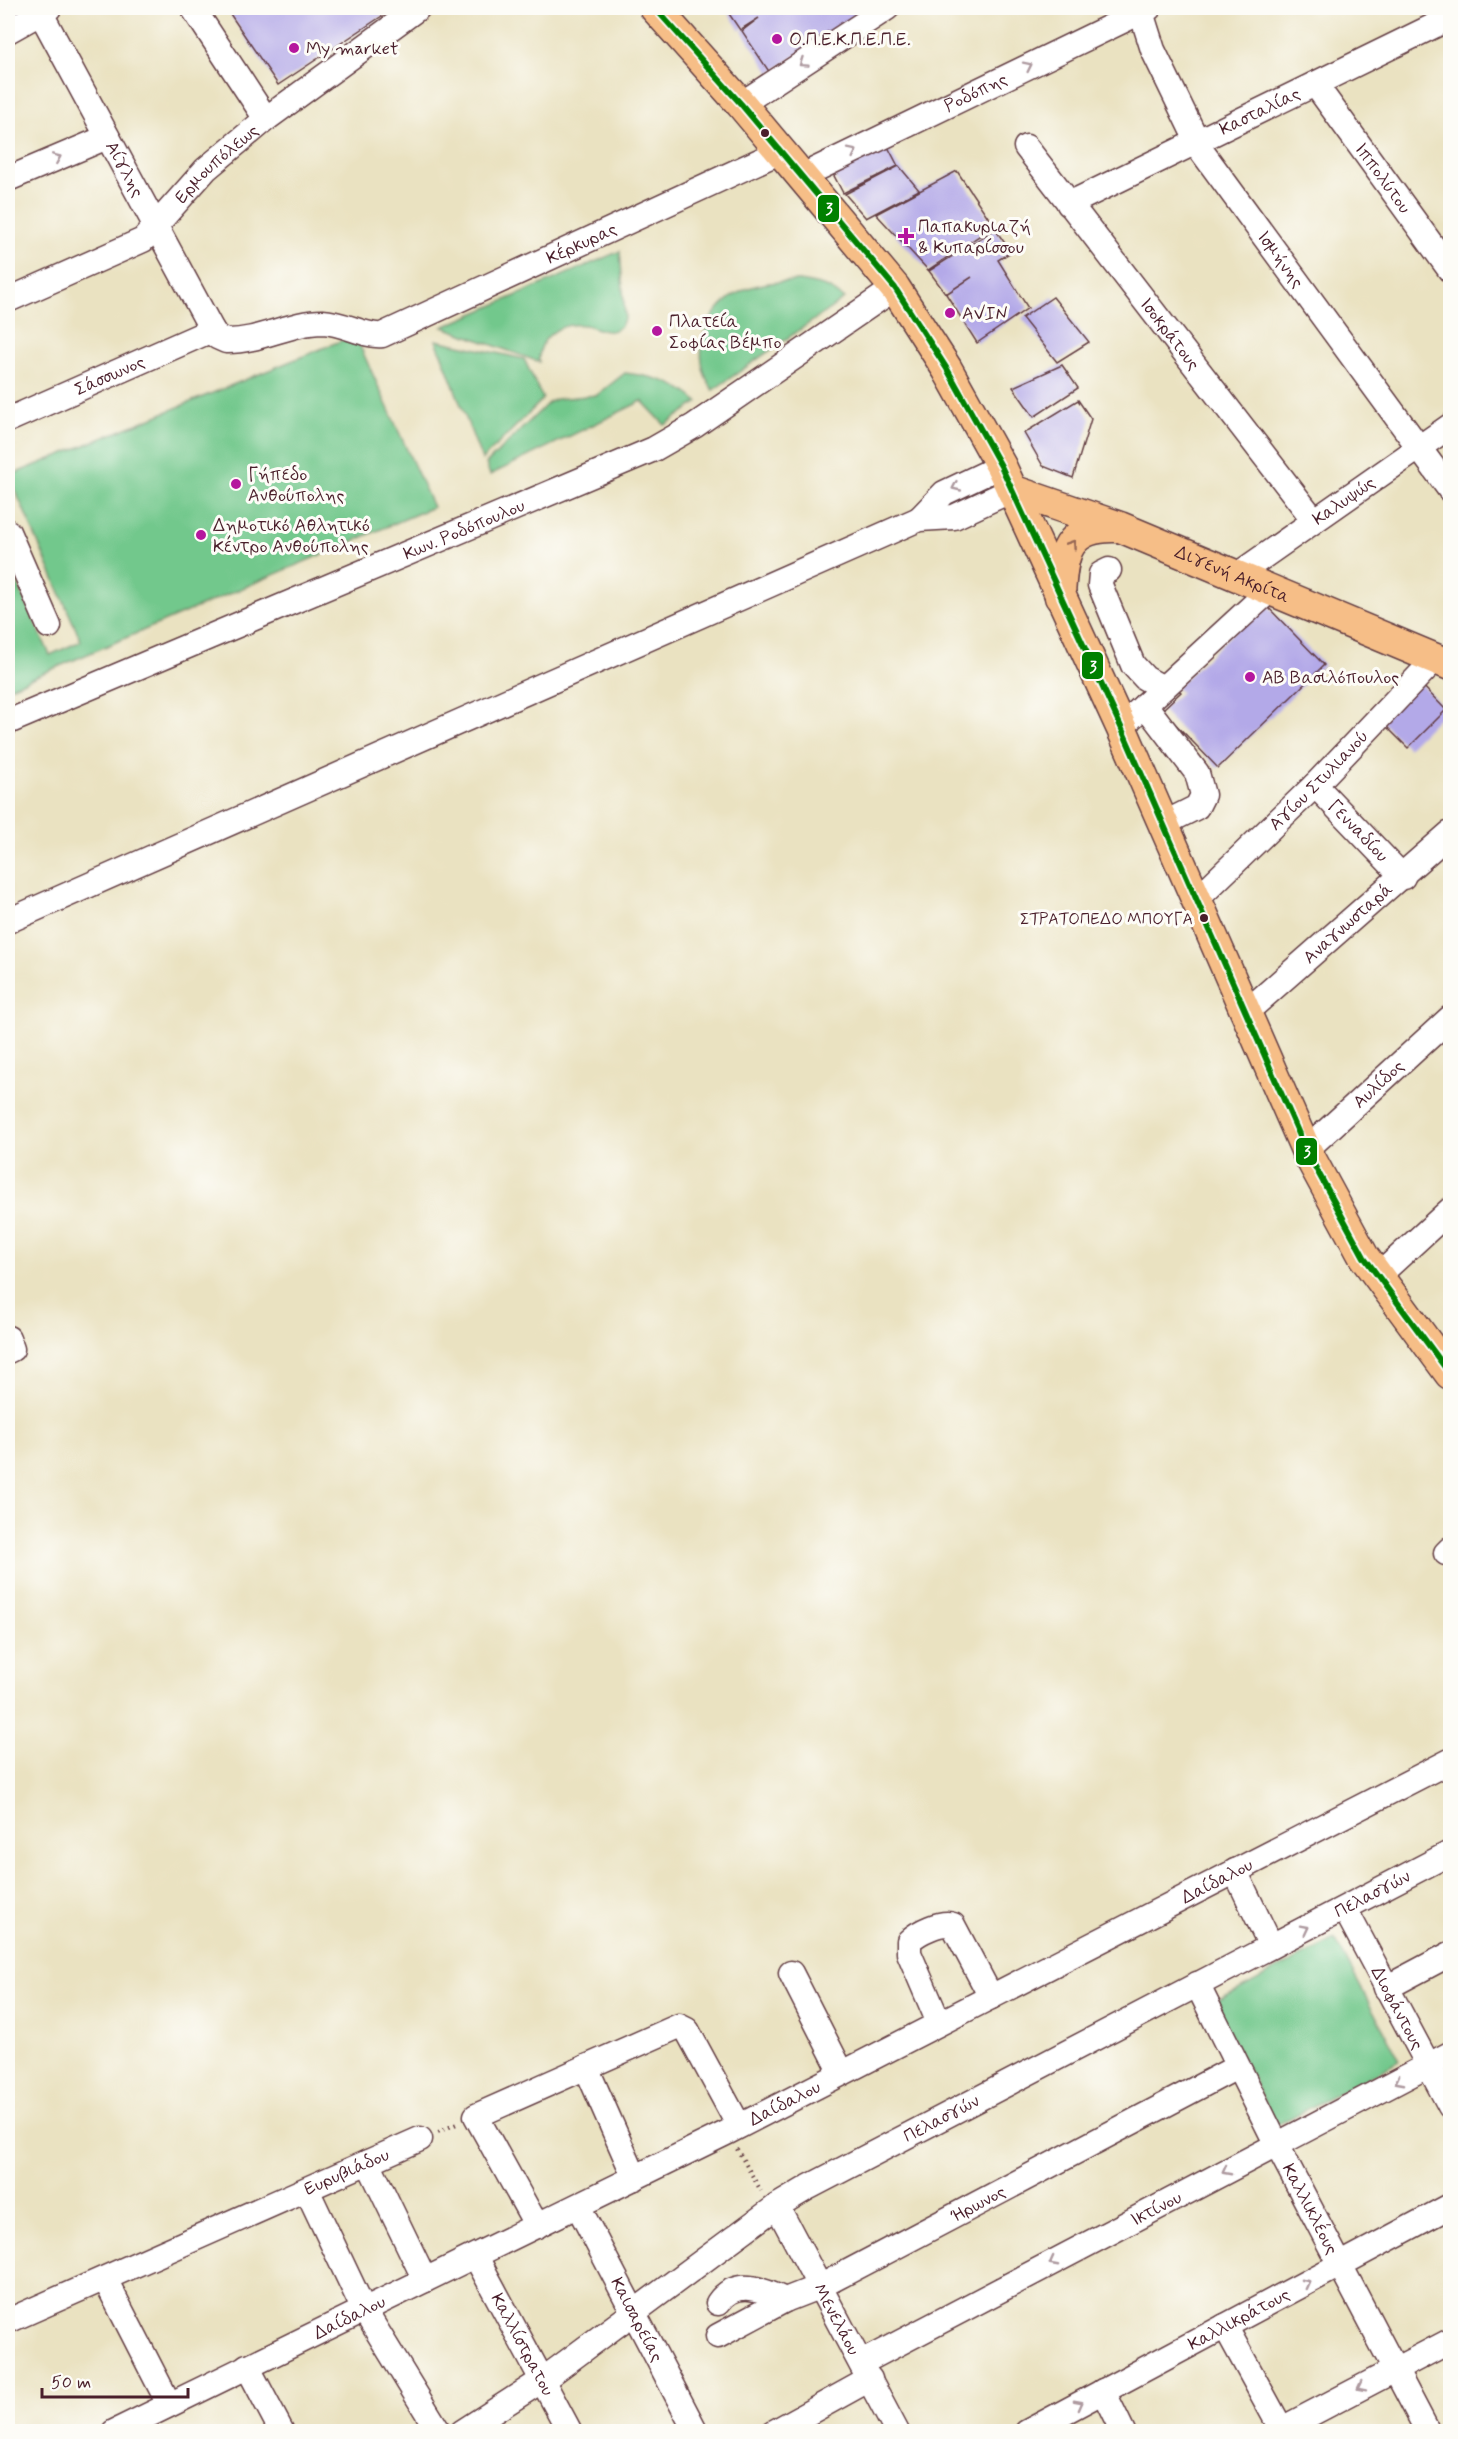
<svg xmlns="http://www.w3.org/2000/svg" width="1458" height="2439" font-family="Mynerve,sans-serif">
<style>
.green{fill:#72c88c;stroke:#5e745c;stroke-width:1.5}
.building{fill:#b3a9e8}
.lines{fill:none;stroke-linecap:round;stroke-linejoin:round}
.minor-casing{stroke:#623c42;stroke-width:27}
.major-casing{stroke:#623c42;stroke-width:33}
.path{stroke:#623c42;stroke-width:4;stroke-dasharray:1.5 4.5;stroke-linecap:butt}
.minor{stroke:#fff;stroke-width:24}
.major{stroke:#f6be87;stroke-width:30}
.bus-1-casing{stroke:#fdfcf7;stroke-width:10}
.bus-1{stroke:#008000;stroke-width:6}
.oneway{stroke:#ae9aa0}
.oneway2{stroke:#976754}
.poi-dot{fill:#b5179e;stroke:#fdfcf7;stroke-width:2}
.bus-dot{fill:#4a1f2b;stroke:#fdfcf7;stroke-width:2}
.labels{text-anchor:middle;stroke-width:6;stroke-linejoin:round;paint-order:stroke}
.bus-label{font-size:16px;fill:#4a1f2b;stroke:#fdfcf7;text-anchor:end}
.poi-label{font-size:18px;fill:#4a1f2b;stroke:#fdfcf7;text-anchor:start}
.street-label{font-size:18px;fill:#4a1f2b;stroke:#fdfcf7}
.line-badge{stroke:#fdfcf7;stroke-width:2}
.badge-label{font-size:16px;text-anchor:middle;font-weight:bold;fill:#fff}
</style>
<rect width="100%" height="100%" fill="#fdfcf7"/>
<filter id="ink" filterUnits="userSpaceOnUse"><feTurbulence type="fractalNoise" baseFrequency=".0167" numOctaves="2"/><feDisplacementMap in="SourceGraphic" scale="12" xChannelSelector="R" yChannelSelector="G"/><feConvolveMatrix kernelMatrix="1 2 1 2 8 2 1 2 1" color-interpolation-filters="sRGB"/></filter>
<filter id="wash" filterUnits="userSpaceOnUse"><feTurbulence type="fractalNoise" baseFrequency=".008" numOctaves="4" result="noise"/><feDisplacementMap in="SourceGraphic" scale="24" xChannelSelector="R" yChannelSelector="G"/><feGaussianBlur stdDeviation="1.35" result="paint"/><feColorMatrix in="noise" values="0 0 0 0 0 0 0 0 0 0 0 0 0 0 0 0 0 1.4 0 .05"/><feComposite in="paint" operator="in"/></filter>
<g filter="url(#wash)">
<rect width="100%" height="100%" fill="#eae2c1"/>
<path class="green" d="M620,251l5,66 -4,9c-4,3 -9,6 -14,5 -7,0 -15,-5 -23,-6 -24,-3 -46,12 -45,37l-96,-35z
M799,281c19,3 31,5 45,18l-131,91c-24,-34 -9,-80 27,-98 19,-10 39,-10 59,-11z
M355,335l78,172 -425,181v-125l42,92 31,-14 -72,-165z
M436,340l88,19 19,40 -61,61z
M625,373c29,4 51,8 73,29l-33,23 -23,-24 -152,74 -4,-11 62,-61 8,-4 41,-4z
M1335,1939l65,122 -123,64 -64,-122z"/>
<g id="blocks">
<path class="building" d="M226,8h163l2,2 -113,75z
M725,8h143l-98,65 -28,-42 17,-13 -19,12z
M886,143l12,23 -55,27 -12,-23z
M899,166l20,24 -53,28 -21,-24z
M957,171l37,55 -66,44 -52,-56z
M995,229l16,23 -13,8 30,48 -51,35 -31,-49 26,-17 -26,17 -17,-23z
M1053,297l36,45 -32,20 -35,-44z
M1062,365l16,23 -44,29 -21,-30z
M1078,400l13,19 -18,59 -30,-12 -19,-33z
M1264,603l60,62 -106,103 -56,-58 19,-18 -5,-4z
M1420,683l26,27 -38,38 -27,-27z"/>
</g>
</g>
<g filter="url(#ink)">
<use href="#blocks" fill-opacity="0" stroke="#623c42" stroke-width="1.5"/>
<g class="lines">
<defs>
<g id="minor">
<path id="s1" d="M38,8l174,322 5,7 9,4c33,1 64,-19 97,-19 21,1 43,15 59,13l397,-183"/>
<path d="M193,8l73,111"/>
<path id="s2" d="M1141,12l12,38 50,103 247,337"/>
<path d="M8,31l41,-23"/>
<path id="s3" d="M1315,84l135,186"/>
<path d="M741,104l146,-96"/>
<path id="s4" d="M1026,147l288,373"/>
<path id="s5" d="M800,177l349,-169"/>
<path d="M8,179l99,-42"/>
<path id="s6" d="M1069,204l381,-186"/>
<path id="s7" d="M8,300l135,-60 63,-71 60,-50 152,-111"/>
<path id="s8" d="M8,420l204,-90"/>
<path d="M919,519l25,-26 57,-27"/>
<path d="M8,532l41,94"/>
<path d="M1109,570l-8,4 -1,11 33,80 12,13 18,10"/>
<path id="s9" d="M1237,575l213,-149"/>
<path d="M1145,705l52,68 6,22 -6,12 -32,16"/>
<path id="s10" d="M8,722l646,-273 40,-23 201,-138"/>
<path d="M1121,727l150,-138"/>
<path id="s11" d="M1315,785l88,92"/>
<path id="s12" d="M1197,899l118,-114 121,-127"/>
<path d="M8,921l911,-402 35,-2 58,-27"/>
<path id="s13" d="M1244,1014l206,-181"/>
<path id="s14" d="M1306,1150l144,-132"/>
<path d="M1377,1277l73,-67"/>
<path d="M8,1338l4,11 -4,2"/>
<path d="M1446,1553l4,-4"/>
<path d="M1235,1871l36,75"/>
<path id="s15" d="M1345,1909l105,197"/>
<path d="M791,1973l51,100"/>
<path id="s16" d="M1197,1984l80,161 151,287"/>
<path d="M1386,1988l64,-34"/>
<path d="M939,2023l-30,-70v-12c9,-9 32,-20 44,-16l38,72"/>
<path d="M586,2067l49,111"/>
<path d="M368,2162l57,118"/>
<path d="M307,2190l56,118 76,124"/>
<path id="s17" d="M578,2206l118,226"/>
<path id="s18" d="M777,2206l120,226"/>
<path d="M537,2226l-61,-110 203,-90 8,4 52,96"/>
<path id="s19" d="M476,2257l94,175"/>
<path d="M105,2279l64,125"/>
<path d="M718,2303c17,-25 44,-14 67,-3"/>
<path id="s20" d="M8,2321l412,-182"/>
<path d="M1225,2326l58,106"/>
<path id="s21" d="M718,2336l67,-36 36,-14 416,-219"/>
<path id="s22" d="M861,2363l589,-309"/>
<path d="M247,2366l35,66"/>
<path d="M1103,2391l20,41"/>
<path d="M1282,2429l168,-88"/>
<path id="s23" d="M114,2432l614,-300 722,-371"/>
<path id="s24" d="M462,2432l82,-53 233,-173 32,-19 641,-334"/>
<path d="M774,2432l96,-53"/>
<path id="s25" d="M1027,2432l423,-226"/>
</g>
<g id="major">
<path d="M655,8l86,96 154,184 52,81 54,97 120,261 185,423 58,107 86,117"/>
<path id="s26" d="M1012,490l108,37 330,138"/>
<path d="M1060,597c2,-43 6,-72 57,-70"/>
</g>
</defs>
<use href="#minor" class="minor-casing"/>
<use href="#major" class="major-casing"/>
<path class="path" d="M438,2132l21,-9
M737,2149l24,42"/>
<use href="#minor" class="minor"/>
<use href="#major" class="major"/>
<defs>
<path id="bus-1" d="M655,8l86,96 154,184 52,81 54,97 120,261 185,423 58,107 86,117"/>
</defs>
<use href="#bus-1" class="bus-1-casing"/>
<use href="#bus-1" class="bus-1"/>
</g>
<defs><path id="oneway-chevron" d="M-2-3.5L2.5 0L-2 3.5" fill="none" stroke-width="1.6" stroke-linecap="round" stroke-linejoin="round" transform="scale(1.5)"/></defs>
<g class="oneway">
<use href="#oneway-chevron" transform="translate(803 63) rotate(146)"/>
<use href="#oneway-chevron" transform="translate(1028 66) rotate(-26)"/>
<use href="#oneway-chevron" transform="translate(853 152) rotate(-26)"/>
<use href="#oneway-chevron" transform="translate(57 158) rotate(-23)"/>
<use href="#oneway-chevron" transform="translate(956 487) rotate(155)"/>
<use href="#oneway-chevron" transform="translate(1305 1929) rotate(-27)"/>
<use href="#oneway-chevron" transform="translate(1399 2081) rotate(152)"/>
<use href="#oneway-chevron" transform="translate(1226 2171) rotate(152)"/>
<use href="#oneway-chevron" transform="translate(1053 2262) rotate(152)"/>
<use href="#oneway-chevron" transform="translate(1306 2283) rotate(-28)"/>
<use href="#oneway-chevron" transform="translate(1361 2387) rotate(153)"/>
<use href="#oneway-chevron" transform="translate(1079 2404) rotate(-28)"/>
</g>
<use class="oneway2" href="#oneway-chevron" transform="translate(1072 544) rotate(-57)"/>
</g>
<g class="poi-dot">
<circle cx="777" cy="39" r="6"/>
<circle cx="294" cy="48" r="6"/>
<path d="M903 227h6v6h6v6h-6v6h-6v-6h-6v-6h6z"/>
<circle cx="950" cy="313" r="6"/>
<circle cx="657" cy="331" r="6"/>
<circle cx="236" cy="484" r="6"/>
<circle cx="201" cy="535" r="6"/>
<circle cx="1250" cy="677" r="6"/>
</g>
<g class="bus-dot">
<circle cx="765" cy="133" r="5"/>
<circle cx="1204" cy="918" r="5"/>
</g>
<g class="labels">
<g class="bus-label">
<text x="1193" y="924">ΣΤΡΑΤΟΠΕΔΟ ΜΠΟΥΓΑ</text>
</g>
<g class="poi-label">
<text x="789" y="45">Ο.Π.Ε.Κ.Π.Ε.Π.Ε.</text>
<text x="306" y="54">My market</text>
<text x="918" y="232">Παπακυριαζή<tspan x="918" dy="21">&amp; Κυπαρίσσου</tspan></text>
<text x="962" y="319">AVIN</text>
<text x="669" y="327">Πλατεία<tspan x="669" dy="21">Σοφίας Βέμπο</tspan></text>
<text x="248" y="480">Γήπεδο<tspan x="248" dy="21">Ανθούπολης</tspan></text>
<text x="213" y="531">Δημοτικό Αθλητικό<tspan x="213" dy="21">Κέντρο Ανθούπολης</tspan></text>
<text x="1262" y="683">ΑΒ Βασιλόπουλος</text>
</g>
<g class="street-label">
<text dy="6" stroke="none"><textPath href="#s5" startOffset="195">Ροδόπης</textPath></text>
<text dy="6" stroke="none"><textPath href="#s6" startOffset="212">Κασταλίας</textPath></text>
<text dy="6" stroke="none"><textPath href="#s7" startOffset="254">Ερμουπόλεως</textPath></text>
<text dy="6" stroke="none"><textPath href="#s1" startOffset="183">Αίγλης</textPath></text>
<text dy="6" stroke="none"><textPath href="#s3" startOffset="116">Ιππολύτου</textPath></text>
<text dy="6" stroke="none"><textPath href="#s1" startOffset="764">Κέρκυρας</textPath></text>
<text dy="6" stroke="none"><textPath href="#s2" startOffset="286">Ισμήνης</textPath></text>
<text dy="6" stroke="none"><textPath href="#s4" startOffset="236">Ισοκράτους</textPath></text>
<text dy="6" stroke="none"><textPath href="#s8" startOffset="111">Σάσσωνος</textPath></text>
<text dy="6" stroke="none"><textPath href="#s9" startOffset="130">Καλυψώς</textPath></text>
<text dy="6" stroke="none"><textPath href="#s10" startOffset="495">Κων. Ροδόπουλου</textPath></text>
<text dy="6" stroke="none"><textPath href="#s26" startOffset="236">Διγενή Ακρίτα</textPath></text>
<text dy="6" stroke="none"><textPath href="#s12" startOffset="170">Αγίου Στυλιανού</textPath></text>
<text dy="6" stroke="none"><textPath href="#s11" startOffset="63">Γενναδίου</textPath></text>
<text dy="6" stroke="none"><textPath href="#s13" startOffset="138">Αναγνωσταρά</textPath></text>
<text dy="6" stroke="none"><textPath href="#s14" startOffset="98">Αυλίδος</textPath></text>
<text dy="6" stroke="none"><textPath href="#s23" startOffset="1233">Δαίδαλου</textPath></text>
<text dy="6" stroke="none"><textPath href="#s24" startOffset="1060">Πελασγών</textPath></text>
<text dy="6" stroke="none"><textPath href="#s15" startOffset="112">Διοφάντους</textPath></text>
<text dy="6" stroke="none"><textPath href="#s23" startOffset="747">Δαίδαλου</textPath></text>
<text dy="6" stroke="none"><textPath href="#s24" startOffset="574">Πελασγών</textPath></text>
<text dy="6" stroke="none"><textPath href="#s20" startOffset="370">Ευρυβιάδου</textPath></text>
<text dy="6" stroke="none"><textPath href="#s21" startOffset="292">Ήρωνος</textPath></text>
<text dy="6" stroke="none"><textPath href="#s22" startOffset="333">Ικτίνου</textPath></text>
<text dy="6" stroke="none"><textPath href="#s16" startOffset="252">Καλλικλέους</textPath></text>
<text dy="6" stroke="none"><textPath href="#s23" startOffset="262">Δαίδαλου</textPath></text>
<text dy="6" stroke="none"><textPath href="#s18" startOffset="128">Μενελάου</textPath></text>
<text dy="6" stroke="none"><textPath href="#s17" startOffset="128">Καισαρείας</textPath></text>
<text dy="6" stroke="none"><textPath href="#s25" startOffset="240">Καλλικράτους</textPath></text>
<text dy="6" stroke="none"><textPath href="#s19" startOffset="99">Καλλίστρατου</textPath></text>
</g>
</g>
<g class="line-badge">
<rect x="817" y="194" width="23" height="29" rx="6" fill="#008000"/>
<rect x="1081" y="651" width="23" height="29" rx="6" fill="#008000"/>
<rect x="1295" y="1137" width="23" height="29" rx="6" fill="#008000"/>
</g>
<g class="badge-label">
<text x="829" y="214">3</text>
<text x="1093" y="672">3</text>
<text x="1307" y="1157">3</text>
</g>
<rect width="1458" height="2439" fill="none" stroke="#fdfcf7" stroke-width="30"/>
<path d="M42 2388v9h146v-9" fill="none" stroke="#4a1f2b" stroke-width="3"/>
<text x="51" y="2388" font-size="18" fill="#4a1f2b" stroke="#fdfcf7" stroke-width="4.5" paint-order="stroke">50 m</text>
</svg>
